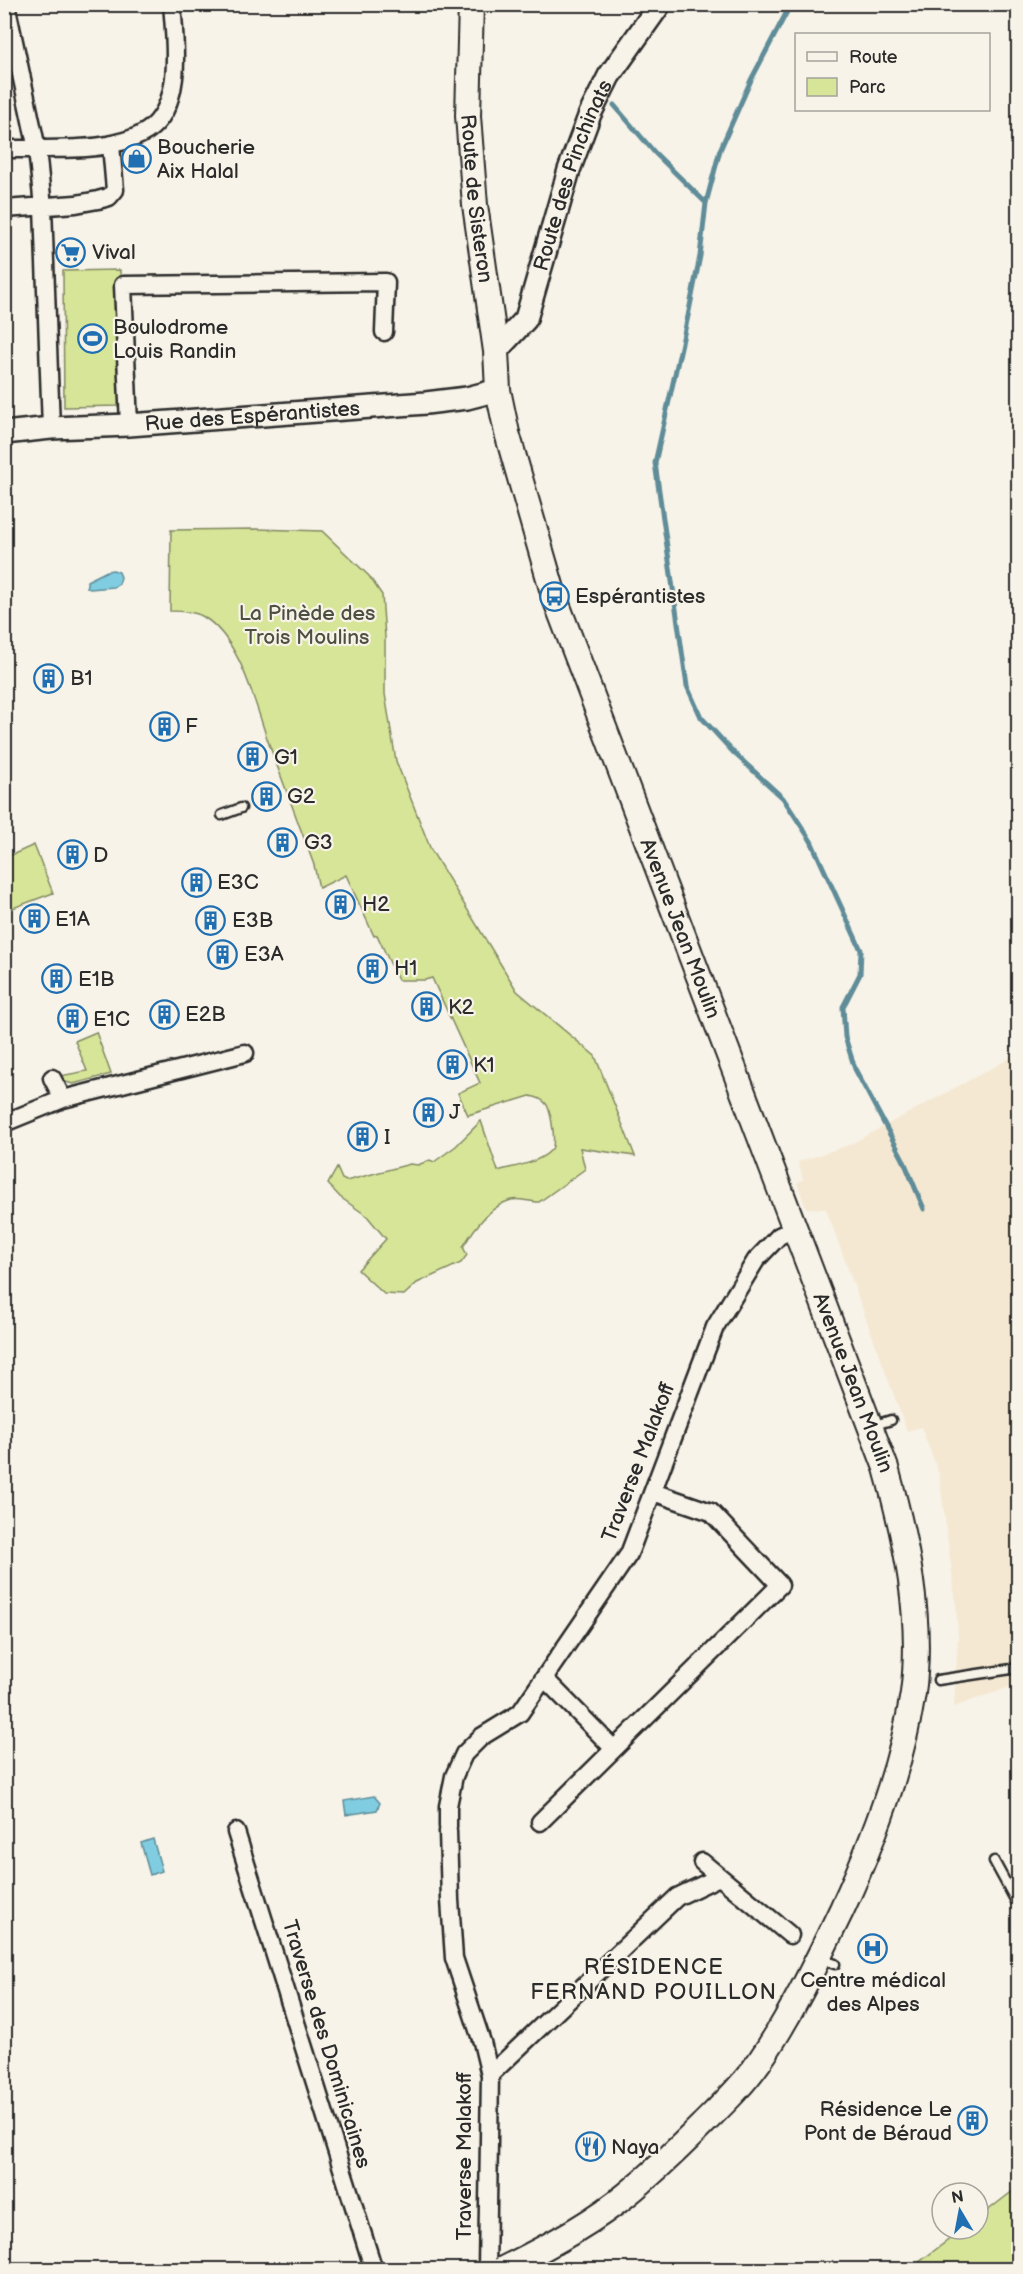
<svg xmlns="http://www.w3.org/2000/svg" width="1023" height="2274" font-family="'Balsamiq Sans',sans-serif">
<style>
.built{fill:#f5e8d2}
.green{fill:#d7e598;stroke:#818862;stroke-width:1.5}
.water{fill:#80cce0;stroke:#5e8c98;stroke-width:1.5}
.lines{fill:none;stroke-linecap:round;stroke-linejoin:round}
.stream{stroke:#5e8c98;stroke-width:5}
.service-casing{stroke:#2b2b2b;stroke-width:13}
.minor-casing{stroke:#2b2b2b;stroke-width:21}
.tertiary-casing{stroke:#2b2b2b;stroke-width:26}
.secondary-casing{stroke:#2b2b2b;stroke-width:28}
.service{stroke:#f7f3e8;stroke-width:8}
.minor{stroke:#f7f3e8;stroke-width:16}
.tertiary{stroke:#f7f3e8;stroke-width:21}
.secondary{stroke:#f7f3e8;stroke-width:24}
.labels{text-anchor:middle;stroke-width:4.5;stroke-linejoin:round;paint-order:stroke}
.poi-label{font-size:21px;fill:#2b2b2b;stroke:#f7f3e8;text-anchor:start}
.street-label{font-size:21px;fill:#2b2b2b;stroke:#f7f3e8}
.park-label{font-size:21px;fill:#4d5041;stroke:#f7f3e8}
.neighbourhood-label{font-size:22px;letter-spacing:1.5px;fill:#2b2b2b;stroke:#f7f3e8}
</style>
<rect width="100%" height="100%" fill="#f7f3e8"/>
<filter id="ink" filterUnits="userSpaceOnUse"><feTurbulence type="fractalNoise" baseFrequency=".0167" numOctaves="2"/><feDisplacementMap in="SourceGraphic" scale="12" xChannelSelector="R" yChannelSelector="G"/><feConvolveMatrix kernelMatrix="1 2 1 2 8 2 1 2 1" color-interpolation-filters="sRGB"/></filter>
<g filter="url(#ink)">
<path class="built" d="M1018,1054v630l-64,23 4,-70 -2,-33 -17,-130 -18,-47 -14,4 -81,-222 -20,-1 -9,-25 6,-3 -5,-18 51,-17z"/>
<path class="green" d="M120,270l2,136 -58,1 -1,-136z
M257,529l65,2 47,45 13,19 3,42v57l11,67 35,89 86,141 78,65 40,100 -55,-8 5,21 -46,33c-8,0 -21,-4 -28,-2 -21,6 -38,30 -48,47l4,8 -6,8 -44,20 -13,12 -20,-1 -26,-24 28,-31 -19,-23 -27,-19 -12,-13 9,-16 5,11 4,2 64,-17 8,1 12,-5 4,2 22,-16 25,-25 17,50c17,-5 41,-8 53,-21 6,-5 0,-37 -4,-45 -4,-6 -10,-8 -17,-9l-62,19 -10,-22 22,-10 -48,-105 -7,2h-27l-21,-45 -3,1 -28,-61 -27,13 -5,-23c-15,-40 -30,-81 -45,-121 -14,-39 -28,-106 -67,-128 -9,-5 -22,-5 -32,-5l1,-81z
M34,845l19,48 -48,18v-53z
M96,1032l15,42 -38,10 -11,-3 -2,-5 27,-5 -12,-30z
M1018,2187v82h-108l53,-40h15v-11z"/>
<path class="water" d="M107,571l6,-1 6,2 2,5 -2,7 -5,3 -24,2 -3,-2v-6z
M374,1796l6,7 -3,7 -31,5 -2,-14z
M153,1839l9,32 -12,4 -9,-32z"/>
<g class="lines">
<path class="stream" d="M791,4l-40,76 -31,70 -14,53 -6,53 -12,60 -33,147 32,223 14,31 33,36 49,45 28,43 50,109 -1,24 -17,33 2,30 10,32 48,90 21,50
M614,105l41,48 51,50"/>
<defs>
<path id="service" d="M222,815l19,-7
M872,1426l19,-6
M938,1680l80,-12
M994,1861l24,44
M819,1959l16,5"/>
<path id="minor" d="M4,149h33l-31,-145
M4,209l72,-5 22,-4 11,-3 6,-7 -4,-45
M129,425l-6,-140 263,-3 -2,50
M51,428l-8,-221 -6,-58c23,-1 53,1 75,-5 10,-2 26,-7 35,-13 37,-25 28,-88 25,-127
M52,1078l11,21
M4,1123l59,-24 182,-46
M545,1679l69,70 166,-164 -69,-73 -58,-20
M540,1822l74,-73
M448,1827v-21l6,-30 10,-22 17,-17 39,-24 109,-159 86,-227 41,-67 23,-24 17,-8
M448,1831l2,69 4,58 28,84 8,33 -3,195
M236,1832l138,438
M702,1862l88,73
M490,2075l187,-178 42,-20"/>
<g id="tertiary">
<path id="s1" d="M496,351l30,-32 43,-149 21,-56 19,-38 51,-72"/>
<path id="s2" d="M4,433l47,-5 78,-3 297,-22 41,-5 31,-8"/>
</g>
<g id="secondary">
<path id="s3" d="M471,4l-3,112 7,89 21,146 2,39 9,43 47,163 332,872c20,72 37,150 27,225 -11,73 -40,149 -71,216 -25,52 -50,105 -83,153 -16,23 -38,44 -58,64 -24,24 -49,48 -75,69 -35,29 -84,55 -125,75"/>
</g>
</defs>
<use href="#service" class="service-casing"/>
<use href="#minor" class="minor-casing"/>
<use href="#tertiary" class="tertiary-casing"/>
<use href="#secondary" class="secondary-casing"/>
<use href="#service" class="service"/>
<use href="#minor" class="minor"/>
<use href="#tertiary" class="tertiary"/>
<use href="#secondary" class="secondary"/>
</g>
</g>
<defs>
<symbol id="shop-ring" viewBox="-11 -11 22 22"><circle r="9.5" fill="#f7f3e8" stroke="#1f6fb2" stroke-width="1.5"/><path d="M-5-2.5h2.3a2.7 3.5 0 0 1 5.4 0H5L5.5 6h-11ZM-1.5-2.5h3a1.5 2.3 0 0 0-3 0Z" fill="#1f6fb2"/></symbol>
<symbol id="supermarket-ring" viewBox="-11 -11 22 22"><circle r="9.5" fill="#f7f3e8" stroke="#1f6fb2" stroke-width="1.5"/><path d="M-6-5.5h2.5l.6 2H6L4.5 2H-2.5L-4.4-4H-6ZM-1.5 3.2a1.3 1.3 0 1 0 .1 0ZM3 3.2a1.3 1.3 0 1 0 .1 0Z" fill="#1f6fb2"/></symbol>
<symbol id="stadium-ring" viewBox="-11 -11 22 22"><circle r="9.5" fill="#f7f3e8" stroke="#1f6fb2" stroke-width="1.5"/><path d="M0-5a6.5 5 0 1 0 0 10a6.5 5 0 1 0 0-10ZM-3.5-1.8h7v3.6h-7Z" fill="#1f6fb2"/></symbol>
<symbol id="bus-ring" viewBox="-11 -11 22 22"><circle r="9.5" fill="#f7f3e8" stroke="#1f6fb2" stroke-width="1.5"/><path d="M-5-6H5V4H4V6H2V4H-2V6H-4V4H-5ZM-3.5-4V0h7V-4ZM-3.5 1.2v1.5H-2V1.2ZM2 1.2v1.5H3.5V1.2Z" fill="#1f6fb2"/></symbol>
<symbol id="building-ring" viewBox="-11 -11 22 22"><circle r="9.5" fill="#f7f3e8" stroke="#1f6fb2" stroke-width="1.5"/><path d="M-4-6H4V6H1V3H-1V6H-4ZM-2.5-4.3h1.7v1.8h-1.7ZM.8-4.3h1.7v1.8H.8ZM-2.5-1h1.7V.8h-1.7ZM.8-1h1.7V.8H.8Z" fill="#1f6fb2"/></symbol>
<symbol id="hospital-ring" viewBox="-11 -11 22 22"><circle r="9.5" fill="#f7f3e8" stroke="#1f6fb2" stroke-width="1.5"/><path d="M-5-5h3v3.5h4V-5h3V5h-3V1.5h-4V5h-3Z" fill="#1f6fb2"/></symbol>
<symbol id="restaurant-ring" viewBox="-11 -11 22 22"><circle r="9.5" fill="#f7f3e8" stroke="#1f6fb2" stroke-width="1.5"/><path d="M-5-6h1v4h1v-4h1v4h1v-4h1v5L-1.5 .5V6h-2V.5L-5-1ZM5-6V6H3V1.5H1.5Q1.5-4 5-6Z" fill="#1f6fb2"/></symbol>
</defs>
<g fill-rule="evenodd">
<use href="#shop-ring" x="120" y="142" width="33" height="33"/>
<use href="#supermarket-ring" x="54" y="236" width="33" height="33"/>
<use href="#stadium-ring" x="76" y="322" width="33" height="33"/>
<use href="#bus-ring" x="538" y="580" width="33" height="33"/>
<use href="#building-ring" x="32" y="662" width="33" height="33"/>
<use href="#building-ring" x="148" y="710" width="33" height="33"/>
<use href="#building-ring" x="236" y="740" width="33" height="33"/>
<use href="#building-ring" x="250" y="780" width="33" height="33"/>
<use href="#building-ring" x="266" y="826" width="33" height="33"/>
<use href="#building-ring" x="56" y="838" width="33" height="33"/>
<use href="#building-ring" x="180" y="866" width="33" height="33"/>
<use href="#building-ring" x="324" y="888" width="33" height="33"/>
<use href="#building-ring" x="18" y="902" width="33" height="33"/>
<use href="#building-ring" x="194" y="904" width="33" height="33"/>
<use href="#building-ring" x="206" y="938" width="33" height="33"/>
<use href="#building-ring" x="356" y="952" width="33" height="33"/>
<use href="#building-ring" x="40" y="962" width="33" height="33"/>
<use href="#building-ring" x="410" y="990" width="33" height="33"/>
<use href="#building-ring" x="148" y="998" width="33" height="33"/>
<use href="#building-ring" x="56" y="1002" width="33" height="33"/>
<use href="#building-ring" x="436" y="1048" width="33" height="33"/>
<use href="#building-ring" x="412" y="1096" width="33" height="33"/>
<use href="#building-ring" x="346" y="1120" width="33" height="33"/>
<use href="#hospital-ring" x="856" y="1932" width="33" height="33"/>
<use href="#building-ring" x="956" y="2104" width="33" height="33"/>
<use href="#restaurant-ring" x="574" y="2130" width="33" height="33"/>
</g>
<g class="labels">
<g class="poi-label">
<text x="157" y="154">Boucherie<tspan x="157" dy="24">Aix Halal</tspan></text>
<text x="92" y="259">Vival</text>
<text x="113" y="334">Boulodrome<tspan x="113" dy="24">Louis Randin</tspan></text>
<text x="575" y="603">Espérantistes</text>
<text x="70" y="685">B1</text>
<text x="185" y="733">F</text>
<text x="274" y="764">G1</text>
<text x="287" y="803">G2</text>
<text x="304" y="849">G3</text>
<text x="93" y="862">D</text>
<text x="217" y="889">E3C</text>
<text x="362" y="911">H2</text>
<text x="55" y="926">E1A</text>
<text x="232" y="927">E3B</text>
<text x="244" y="961">E3A</text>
<text x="394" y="975">H1</text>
<text x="78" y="986">E1B</text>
<text x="448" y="1014">K2</text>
<text x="185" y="1021">E2B</text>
<text x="93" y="1026">E1C</text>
<text x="473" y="1072">K1</text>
<text x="449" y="1119">J</text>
<text x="384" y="1144">I</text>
<text x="873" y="1987" text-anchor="middle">Centre médical<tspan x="873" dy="24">des Alpes</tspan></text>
<text x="952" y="2116" text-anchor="end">Résidence Le<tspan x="952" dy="24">Pont de Béraud</tspan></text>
<text x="611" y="2154">Naya</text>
</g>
<g class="street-label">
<text dy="7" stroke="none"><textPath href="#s1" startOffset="195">Route des Pinchinats</textPath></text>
<text dy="7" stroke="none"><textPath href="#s3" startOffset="195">Route de Sisteron</textPath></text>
<text dy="7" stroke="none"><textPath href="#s2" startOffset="249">Rue des Espérantistes</textPath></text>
<text dy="7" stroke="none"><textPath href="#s3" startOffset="957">Avenue Jean Moulin</textPath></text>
<text dy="7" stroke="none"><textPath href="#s3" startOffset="1443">Avenue Jean Moulin</textPath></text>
<text transform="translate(638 1462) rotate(-69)" y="7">Traverse Malakoff</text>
<text transform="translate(327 2044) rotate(73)" y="7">Traverse des Dominicaines</text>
<text transform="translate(464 2156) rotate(-90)" y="7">Traverse Malakoff</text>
</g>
<g class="park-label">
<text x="307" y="620">La Pinède des<tspan x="307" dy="24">Trois Moulins</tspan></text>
</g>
<g class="neighbourhood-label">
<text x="654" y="1974">RÉSIDENCE<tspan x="654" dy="25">FERNAND POUILLON</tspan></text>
</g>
</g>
<rect width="1023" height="2274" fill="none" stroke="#f7f3e8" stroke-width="24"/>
<rect x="12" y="12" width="999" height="2250" fill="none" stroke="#2b2b2b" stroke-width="2" filter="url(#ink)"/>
<rect x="795" y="33" width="195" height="78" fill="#f7f3e8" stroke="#a5a39c" stroke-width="1.5"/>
<rect x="807" y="52" width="30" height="9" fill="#f7f3e8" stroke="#a5a39c" stroke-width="1.5"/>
<text x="849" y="63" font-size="18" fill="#2b2b2b">Route</text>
<rect x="807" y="78" width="30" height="18" fill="#d7e598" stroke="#a5a39c" stroke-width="1.5"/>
<text x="849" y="93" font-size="18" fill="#2b2b2b">Parc</text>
<g transform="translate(960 2211) rotate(350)"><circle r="28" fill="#f7f3e8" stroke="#a5a39c" stroke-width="1.5"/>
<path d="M0-4.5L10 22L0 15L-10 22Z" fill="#1f6fb2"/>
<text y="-9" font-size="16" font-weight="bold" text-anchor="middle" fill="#2b2b2b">N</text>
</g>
</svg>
